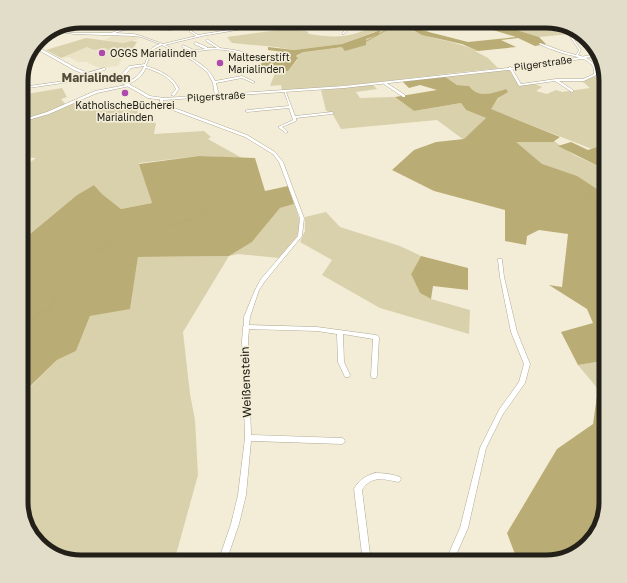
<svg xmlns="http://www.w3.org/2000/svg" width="627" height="583" font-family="'Golos Text',sans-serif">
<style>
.built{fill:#eae3c6}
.green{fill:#d9d0ac}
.forest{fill:#baac75}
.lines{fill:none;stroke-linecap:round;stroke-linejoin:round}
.stream-far3{stroke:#b9ab74;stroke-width:1}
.stream-far2{stroke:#b9ab74;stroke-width:1.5}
.stream-far1{stroke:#b9ab74;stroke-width:2}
.stream{stroke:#b9ab74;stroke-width:2.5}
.minor-casing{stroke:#afa995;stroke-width:1}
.secondary-casing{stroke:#afa995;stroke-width:1}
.minor{fill:#fff;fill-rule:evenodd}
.secondary{fill:#fff;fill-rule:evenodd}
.poi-dot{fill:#ae49ae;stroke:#f3edd7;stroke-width:1.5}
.labels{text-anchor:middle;stroke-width:3.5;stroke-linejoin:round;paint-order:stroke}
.far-poi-label{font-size:10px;fill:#222018;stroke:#f3edd7;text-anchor:start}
.far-street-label{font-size:10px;fill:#222018;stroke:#f3edd7}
.far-quarter-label{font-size:12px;font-weight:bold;fill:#524d3b;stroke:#f3edd7}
.street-label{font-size:12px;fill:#222018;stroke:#f3edd7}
.rim{fill:none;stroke:#222018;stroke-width:5}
</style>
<rect width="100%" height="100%" fill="#f3edd7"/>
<path class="built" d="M114,35l27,3 -9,3 5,1 -8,12 -6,3 -5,9 -19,2 -13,-6h-8l-9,-5 -8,1 26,-11 7,3 29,-7 -18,-3z"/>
<path class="green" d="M419,21l14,1 -5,4v7l-15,-5 -2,2c22,10 45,11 67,21h-3l13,7 10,10h5c-77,7 -141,18 -221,22l-1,-5 -11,1 5,-13 -10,-3 23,1 10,-12 -2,-2 7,-5 39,-5 36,-12 -4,-3 -32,12 -48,6 -18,-3 -44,-4 -5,-6 59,-8 21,2 2,3c21,3 38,5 58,-5l-5,-4c18,2 41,7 57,-4z
M488,21h62l39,18 1,2h-17l-3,-7 -31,3z
M86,38l37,5 9,-2 5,1 -8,12 -10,1 -14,-7 -11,2 -7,-3 -26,11 -15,-8z
M507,69l3,2 10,14 13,-2 9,4 -6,4 11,3 9,-4 6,2 28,-4 -8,-7 13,-5 11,10v62l-8,-1 -6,2 -102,-40 16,-20c-14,4 -27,10 -37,-3l-12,-1 -13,-9z
M373,85l4,4 -21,3 4,6 35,-1 19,14 47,-8 5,7 20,8 -22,22 -27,-20 -96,9 -9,-16 -6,-2 -5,-21z
M62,88l5,9 -6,2 5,6 11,-4 13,6 10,-3 10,6 6,-4 22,3 -1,13 19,1 -2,11 50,-3 7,6 -3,2 34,19 -43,-2 -60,7 13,40 -31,6 -19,-15 -8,-9 -17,10 -53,44 -3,-2v-47l5,-5h-5v-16l15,-11 -15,-1v-19l4,-3 -4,-4v-36z
M513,141h41l20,14 32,15v25l-61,-25z
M294,204c12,28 4,33 -15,54l-41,-4 -9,2 -46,76 7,62 5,26 3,55 -24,87h-93l-43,-18 -17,-38v-110l36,-36 19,-9 14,-35 40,-8 8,-51 91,-1 23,-14 28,-34z
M326,212l14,15 60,19 21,10 -10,18 9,19 11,6 39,11 -1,24 -89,-26 -58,-33 10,-15 -32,-18 5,-11v-14z
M596,362l10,3v31l-8,-7 -20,-24z"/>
<path class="forest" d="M81,21h40l-28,8 -26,-2z
M360,21h59l-6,4 -2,4 2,-1 55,14 48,-5 -42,-13 -12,3 -17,-6h43l51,16 7,7 -11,2 -17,-8 -17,2 15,7 -38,4 -16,-7 -40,-9 -11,-6 -69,-5 -5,-2z
M381,30l-3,5 -12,4v6l-21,6 -3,-4 -39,5 -7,4 2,2 -10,13 -23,-1 -8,-5 28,-10 -2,-3 -15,-2v-3l26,3 48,-6z
M444,76l13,9 12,1c10,13 23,7 37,3l2,3 -10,6 -7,11 69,28 -7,5h-37l26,22 35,12 20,13 9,-1v177l-10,-3 -18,3 -17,-33 32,-9 -6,-14 -38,-24 13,2 6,-53 -29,-4 -12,6 -1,9 -21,-4v-31l-71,-19 -42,-21 22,-20 22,-8 28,-3 22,-21 -20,-8 -5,-7 -47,8 -19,-14 42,-7 -17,-5 -11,3 -7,-7z
M571,142l17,8 9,-3 9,1v22l-48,-24z
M199,156l56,2 10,33 23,-5 6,18 -14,4 -28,34 -23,14 -91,1 -8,52 -40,7 -14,35 -19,9 -36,35v-158l3,2 53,-44 17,-10 8,9 19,15 31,-6 -13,-39z
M421,256l47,12v22l-35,-4 -2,13 -11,-6 -9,-19z
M598,389l8,7v106l-18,43 -38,17h-32l-11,-29 50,-84 36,-25z"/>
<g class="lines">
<path class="stream-far3" d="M477,21l49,15 4,3
M77,23l11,-2
M402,25l5,3
M393,27h7l6,-6
M411,29l50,14
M344,47l21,-5 25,-14
M276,50l15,3
M273,64l17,-11 47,-6"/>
<path class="stream-far2" d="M483,135l103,61"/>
<path class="stream-far1" d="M585,195l4,3v4l17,14
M55,297l14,-21 14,-7 12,-17 18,-9 16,-3 14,-8 13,1 21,-10 14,-3 2,-3 8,-2 7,-5"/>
<path class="stream" d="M21,332l20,-20 9,-3 5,-13"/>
<defs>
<path id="minor" d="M209,21h5l-43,9 -44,-1 -12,4 19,1 7,2 22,8 33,-8 -7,-5 1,-1 8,5 48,-8 -9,-6h3l9,5 30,-4h13l20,1 22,-2 9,4 4,5 -3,4h-2l3,-4 -4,-5 -10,-3 -13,3 -32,-2 -35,4 -1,2 -2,-1 -46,8 -37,9 17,8 10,-2 -10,-4 1,-2 11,5 11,-1 -11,-5 1,-2 12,5v1h10l-11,-7 1,-2 13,9 14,2 9,2 -1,2c-21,-7 -36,-5 -58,0 12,7 25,13 31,27l27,-5 13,6 -2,1 -11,-5 -26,5 3,13 -2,1 -2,-1 -2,-13 -3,-6 -3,-5 -14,-11 -31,-16 -8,4 -3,3 -5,14c13,4 27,10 33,23l-5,7 -3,-1 5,-6c-5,-12 -18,-17 -30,-21 -4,8 -9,12 -17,16h1v2l-33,7 -48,21 -28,8v-2l26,-8 48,-21 31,-6v-2c8,-4 14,-8 18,-17l-13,2 -7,8h-2v-2l7,-8 16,-2c3,-9 4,-17 15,-20l-19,-7 -7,-1 -60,-2 -21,-3h3l18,2h37l16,-6 44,1z
M573,32h2l-4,3 10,15 -3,5c9,3 17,6 18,16h7l1,2h-8v2l-12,6h-25l14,9v2h-1l-17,-11 -36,5 -10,-18v-1h2l10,17 35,-5h27l11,-5c0,-4 0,-7 -2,-9 -8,-9 -23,-9 -33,-13 -6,-2 -14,-5 -20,-8l1,-1 22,8 14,4 3,-5 -10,-15z
M104,68h1v2l-20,5 -1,-1z
M22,74l4,1 -4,1z
M66,76l10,3 18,-3 1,1 -18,4 -56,8v-2h1l50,-7 -7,-2v-1z
M385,82l20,13v2h-2l-19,-13v-1z
M284,91l2,1 9,24 37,-4 2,1 -2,1 -36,4v3l-14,6 6,5 -2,1 -8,-6 15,-7 -4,-12 -42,4 -2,-1 2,-1 42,-4z
M160,98l3,1v4l6,3 78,29 28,17 8,10 21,56 -2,18 -37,45 -6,9 -9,27 -1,8 68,2 59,8 2,1 1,1 -2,39 -1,2h-4l-1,-2 2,-37 -30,-5 1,28 6,13 -1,2h-4l-7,-15 -1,-28 -20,-3 -68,-2 -1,12 3,94 91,3 2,1 1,2 -1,2 -2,1 -91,-3 -5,54 -7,29 -13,38h-8l13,-38 7,-29 7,-57 -3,-97 1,-13 -1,-1 2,-1v-9l11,-27 6,-11 37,-43 2,-18 -21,-56 -6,-8 -28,-17 -78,-29 -7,-4z
M498,259h4v1l2,17 13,55 13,32 -5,19 -22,31 -17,34 -18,80 -15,34h-8l15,-34 20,-80 19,-38 20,-28 5,-18 -13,-32 -11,-55 -2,-17z
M375,473c9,0 17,1 25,4l1,2 -1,2 -2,1c-14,-3 -27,-7 -36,8l9,72h-8l-9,-73c5,-9 11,-13 21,-16z"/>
<path id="secondary" d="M36,46l40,22 19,8 27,4 28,16 14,2 180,-12 200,-22 52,-10v2l-52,10 -200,22 -180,12 -16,-2 -28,-16 -27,-4 -19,-8 -39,-22z"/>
</defs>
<use href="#minor" class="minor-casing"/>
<use href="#secondary" class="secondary-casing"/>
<use href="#minor" class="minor"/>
<use href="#secondary" class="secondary"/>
</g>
<g class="poi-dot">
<circle cx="102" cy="53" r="4"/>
<circle cx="220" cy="63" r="4"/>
<circle cx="125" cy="93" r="4"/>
</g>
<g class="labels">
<g class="far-poi-label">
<text x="110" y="57">OGGS Marialinden</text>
<text x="228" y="61">Malteserstift<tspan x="228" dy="12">Marialinden</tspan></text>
<text x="125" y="109" text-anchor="middle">KatholischeBücherei<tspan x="125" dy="12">Marialinden</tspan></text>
</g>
<g class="far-street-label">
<text transform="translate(543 63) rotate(-8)" y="4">Pilgerstraße</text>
<text transform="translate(216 96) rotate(-3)" y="4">Pilgerstraße</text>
</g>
<g class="far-quarter-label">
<text x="96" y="82">Marialinden</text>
</g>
<g class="street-label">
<text transform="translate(246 382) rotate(-92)" y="4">Weißenstein</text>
</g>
</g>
<path d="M0 0H627V583H0ZM81 28H546A53 53 0 0 1 599 81V502A53 53 0 0 1 546 555H81A53 53 0 0 1 28 502V81A53 53 0 0 1 81 28Z" fill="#e2ddc8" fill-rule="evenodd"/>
<path class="rim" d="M81 28H546A53 53 0 0 1 599 81V502A53 53 0 0 1 546 555H81A53 53 0 0 1 28 502V81A53 53 0 0 1 81 28Z"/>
</svg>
